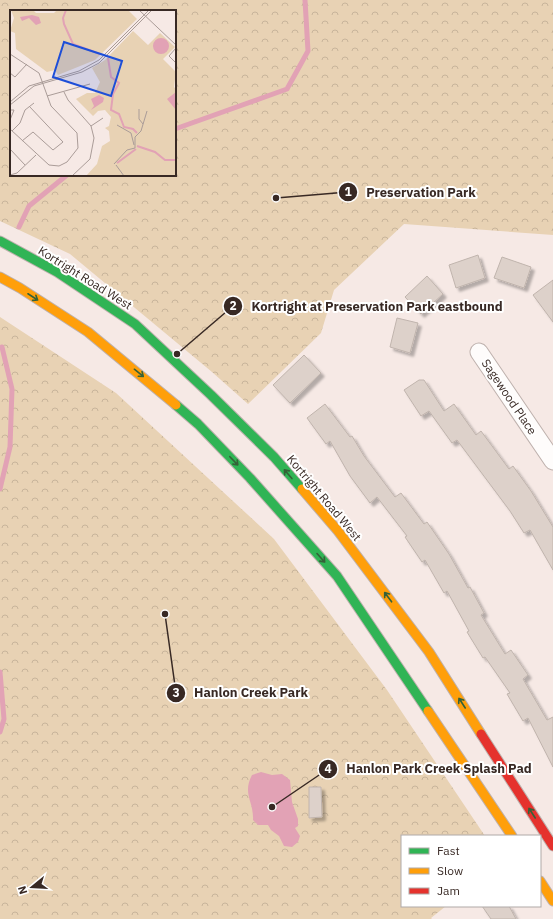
<svg xmlns="http://www.w3.org/2000/svg" width="553" height="919" font-family="'IBM Plex Sans',sans-serif">
<style>
.park{fill:url(#park-crowns);fill-rule:evenodd}
.water{fill:#e2a2b5}
.lines{fill:none;stroke-linecap:round;stroke-linejoin:round}
.stream{stroke:#e2a2b5;stroke-width:5}
.building{fill:#ddd1ca;stroke:#c0b4ad;filter:url(#shadow)}
.street-casing{stroke:#beb1ad;stroke-width:19}
.fast-casing{stroke:#beb1ad;stroke-width:11}
.slow-casing{stroke:#beb1ad;stroke-width:11}
.jam-casing{stroke:#beb1ad;stroke-width:11}
.street{stroke:#fefcfb;stroke-width:17}
.fast{stroke:#30b455;stroke-width:9}
.slow{stroke:#ff9f0a;stroke-width:9}
.jam{stroke:#e5322d;stroke-width:9}
.oneway{stroke:#356138}
.labels{text-anchor:middle;stroke-width:4;stroke-linejoin:round;paint-order:stroke}
.street-label{font-size:12px;fill:#382924;stroke:#fff}
.inset-river{fill:none;stroke:#e2a2b5;stroke-width:2}
.inset-road{fill:none;stroke:#aa9c98;stroke-width:1}
.view{fill:#1d4ed8;fill-opacity:0.15;stroke:#1d4ed8;stroke-width:2}
.inset-edge{fill:none;stroke:#382924;stroke-width:2}
.leader{fill:none;stroke:#382924;stroke-width:1.5}
.callout-dot{fill:#382924;stroke:#fff;stroke-width:1.5}
.mark-label{font-size:12px;text-anchor:middle;font-weight:bold;fill:#fff}
.callout-label{font-size:13px;text-anchor:middle;font-weight:bold;fill:#382924;stroke:#fff;stroke-width:4;stroke-linejoin:round;paint-order:stroke}
</style>
<defs>
<pattern id="park-crowns" width="20" height="18" patternUnits="userSpaceOnUse"><rect width="20" height="18" fill="#e8d2b4"/><path d="M2 6a3 3 0 1 1 6 0M12 15a3 3 0 1 1 6 0" fill="none" stroke="#c8b49b"/></pattern>
<filter id="shadow"><feDropShadow dx="3.5" dy="3.5" stdDeviation="1" flood-color="#0004"/></filter>
</defs>
<rect width="100%" height="100%" fill="#f6e9e5"/>
<path class="park" d="M0,0h553v235l-149,-11 -70,66 -13,43 -73,71 -36,-32 -142,-118 -70,-33zM11,11h164v164h-164z
M0,317l116,76 158,146 113,151 98,146h-83v70h44l-15,12 1,1h-432z"/>
<path class="water" d="M261,772l11,3 10,-1 8,6 2,22 6,17v7l-3,2 5,8 -2,6 -6,5 -8,-1 -5,-10 -8,-6 -3,-5h-10l-5,-5c1,-19 -11,-26 -1,-45z"/>
<g class="lines">
<path class="stream" d="M175,129l112,-40 21,-38 -3,-51
M19,227l10,-21 38,-31
M0,489l10,-42 2,-58 -10,-42
M0,672l4,47 -4,13"/>
</g>
<path class="building" d="M478,255l7,23 -29,10 -7,-23z
M502,257l29,10 -7,21 -30,-10z
M427,276l16,18 -22,20 -16,-17z
M553,280v42l-20,-27z
M397,318l21,5 -8,30 -20,-6z
M304,355l17,18 -31,30 -17,-18z
M419,380h5l20,31 10,-7 22,31 5,-4 28,38 4,-3 18,25 22,36v43l-23,-40 -6,3 -14,-22 -53,-71 -5,3 -23,-32 -8,5 -17,-26z
M325,404l25,33 2,-1 12,20 31,41 6,-4 23,31 3,-2 22,32 19,34 2,-1 14,26 -3,2 24,39 6,-4 17,25 -5,4 24,41 6,-3v50l-25,-49 -5,3 -16,-27 3,-1 -25,-36 -2,1 -16,-26 2,-1 -22,-40 -3,2 -19,-33 -3,2 -17,-25 2,-1 -30,-39 -7,6 -20,-27 -20,-35 -4,3 -19,-26z
M309,787h12l1,30 -13,1z
M482,906h27l7,13h-25z"/>
<g class="lines">
<defs>
<path id="street" d="M479,352l74,109"/>
<path id="fast" d="M0,241l57,31 78,52 76,71 63,62 28,32
M176,405l22,19 52,54 87,98 91,135"/>
<path id="slow" d="M0,277l20,11 68,44 88,73
M302,489l36,42 91,121 52,82
M428,711l84,125
M540,881l13,20"/>
<path id="jam" d="M481,734l72,112"/>
</defs>
<use href="#street" class="street-casing"/>
<use href="#fast" class="fast-casing"/>
<use href="#slow" class="slow-casing"/>
<use href="#jam" class="jam-casing"/>
<use href="#street" class="street"/>
<use href="#fast" class="fast"/>
<use href="#slow" class="slow"/>
<use href="#jam" class="jam"/>
</g>
<defs><path id="oneway-shaft" d="M-6 0H5M1.5-3L5.5 0L1.5 3" fill="none" stroke-width="1.6" stroke-linecap="round" stroke-linejoin="round"/></defs>
<g class="oneway">
<use href="#oneway-shaft" transform="translate(33 297) rotate(33)"/>
<use href="#oneway-shaft" transform="translate(139 373) rotate(39)"/>
<use href="#oneway-shaft" transform="translate(234 461) rotate(46)"/>
<use href="#oneway-shaft" transform="translate(288 474) rotate(-131)"/>
<use href="#oneway-shaft" transform="translate(321 558) rotate(48)"/>
<use href="#oneway-shaft" transform="translate(388 597) rotate(-127)"/>
<use href="#oneway-shaft" transform="translate(462 703) rotate(-123)"/>
<use href="#oneway-shaft" transform="translate(532 813) rotate(-123)"/>
</g>
<g class="labels">
<g class="street-label">
<text transform="translate(85 278) rotate(32)" y="4">Kortright Road West</text>
<text transform="translate(509 397) rotate(56)" y="4">Sagewood Place</text>
<text transform="translate(324 498) rotate(50)" y="4">Kortright Road West</text>
</g>
</g>
<g transform="translate(10 10)">
<rect width="166" height="166" fill="#f6e9e5"/>
<path d="M1,0h22l3,3h18l3,-3h71l9,9 -42,41 -37,15 -3,-5 -8,2 -31,-23 -1,-16 -5,-2 4,-13zM123,21l15,14 12,-12 15,14 -12,12 13,13 -2,15 2,2v87h-90l11,-12 5,-18 8,-5 -1,-10 -4,-3 4,-2 2,-9 -6,-7 -7,1 -5,5 -17,-17 11,-6h8l5,-11 -8,-14 13,-8z" fill="#e8d2b4"/>
<path d="M22,5l7,2 2,6 -5,2 -7,-7 -7,3 -2,-4zM143 36a8 8 0 1 1 16 0a8 8 0 1 1-16 0ZM166,82v18l-9,-11zM89,85l5,3 -1,4 -12,8 3,-4 -3,-7z" fill="#e2a2b5"/>
<path class="inset-river" d="M56,0l-3,8 1,6 9,20 27,10M98,48l3,19 8,6 -6,11 -2,16 8,4 5,13 9,2 4,4M127,136l18,6 10,8h11M107,153l19,-14"/>
<path class="inset-road" d="M129,0l37,35M166,38l-7,8 7,7M0,44l29,19 12,33 26,27 1,15 -11,14 -8,4 -10,-1 -39,-36M0,63l5,4 12,-13M54,82l4,8 23,26 3,12 -4,21 -18,17M37,86l43,-12M0,92l19,-16 50,-15 20,-11 50,-50M0,95l24,-19 48,-14 17,-9 53,-53M129,99v10l4,5M0,100h4l-4,10M107,115l14,8 3,12M81,116l12,-8M2,121l8,-8 5,-13 9,-7M12,131l11,-9 20,18 10,-8 -34,-36M0,139l15,16M104,154l13,-14 8,-2v-11l6,-6 6,-20M106,155l8,11M0,165l7,-2 19,-18"/>
<path class="view" d="M54,32l58,19 -11,35 -58,-19z"/>
<rect width="166" height="166" class="inset-edge"/>
</g>
<path class="leader" d="M276 198L348 192M177 354L233 306M165 614L176 693M272 807L328 769"/>
<g class="callout-dot">
<circle cx="276" cy="198" r="4"/>
<circle cx="177" cy="354" r="4"/>
<circle cx="165" cy="614" r="4"/>
<circle cx="272" cy="807" r="4"/>
<circle cx="348" cy="192" r="10"/>
<circle cx="233" cy="306" r="10"/>
<circle cx="176" cy="693" r="10"/>
<circle cx="328" cy="769" r="10"/>
</g>
<g class="mark-label">
<text x="348" y="196">1</text>
<text x="233" y="310">2</text>
<text x="176" y="697">3</text>
<text x="328" y="773">4</text>
</g>
<g class="callout-label">
<text x="421" y="197">Preservation Park</text>
<text x="377" y="311">Kortright at Preservation Park eastbound</text>
<text x="251" y="697">Hanlon Creek Park</text>
<text x="439" y="773">Hanlon Park Creek Splash Pad</text>
</g>
<rect x="401" y="835" width="140" height="72" fill="#ffffff" stroke="#afa9a7"/>
<rect x="409" y="848" width="20" height="6" fill="#30b455" stroke="#afa9a7"/>
<text x="437" y="855" font-size="12" fill="#382924">Fast</text>
<rect x="409" y="868" width="20" height="6" fill="#ff9f0a" stroke="#afa9a7"/>
<text x="437" y="875" font-size="12" fill="#382924">Slow</text>
<rect x="409" y="888" width="20" height="6" fill="#e5322d" stroke="#afa9a7"/>
<text x="437" y="895" font-size="12" fill="#382924">Jam</text>
<g transform="translate(32 887) rotate(252)" stroke="#ffffff" stroke-width="3" paint-order="stroke">
<path d="M0-3L7 15L0 10L-7 15Z" fill="#382924"/>
<text y="-6" font-size="11" font-weight="bold" text-anchor="middle" fill="#382924">N</text>
</g>
</svg>
